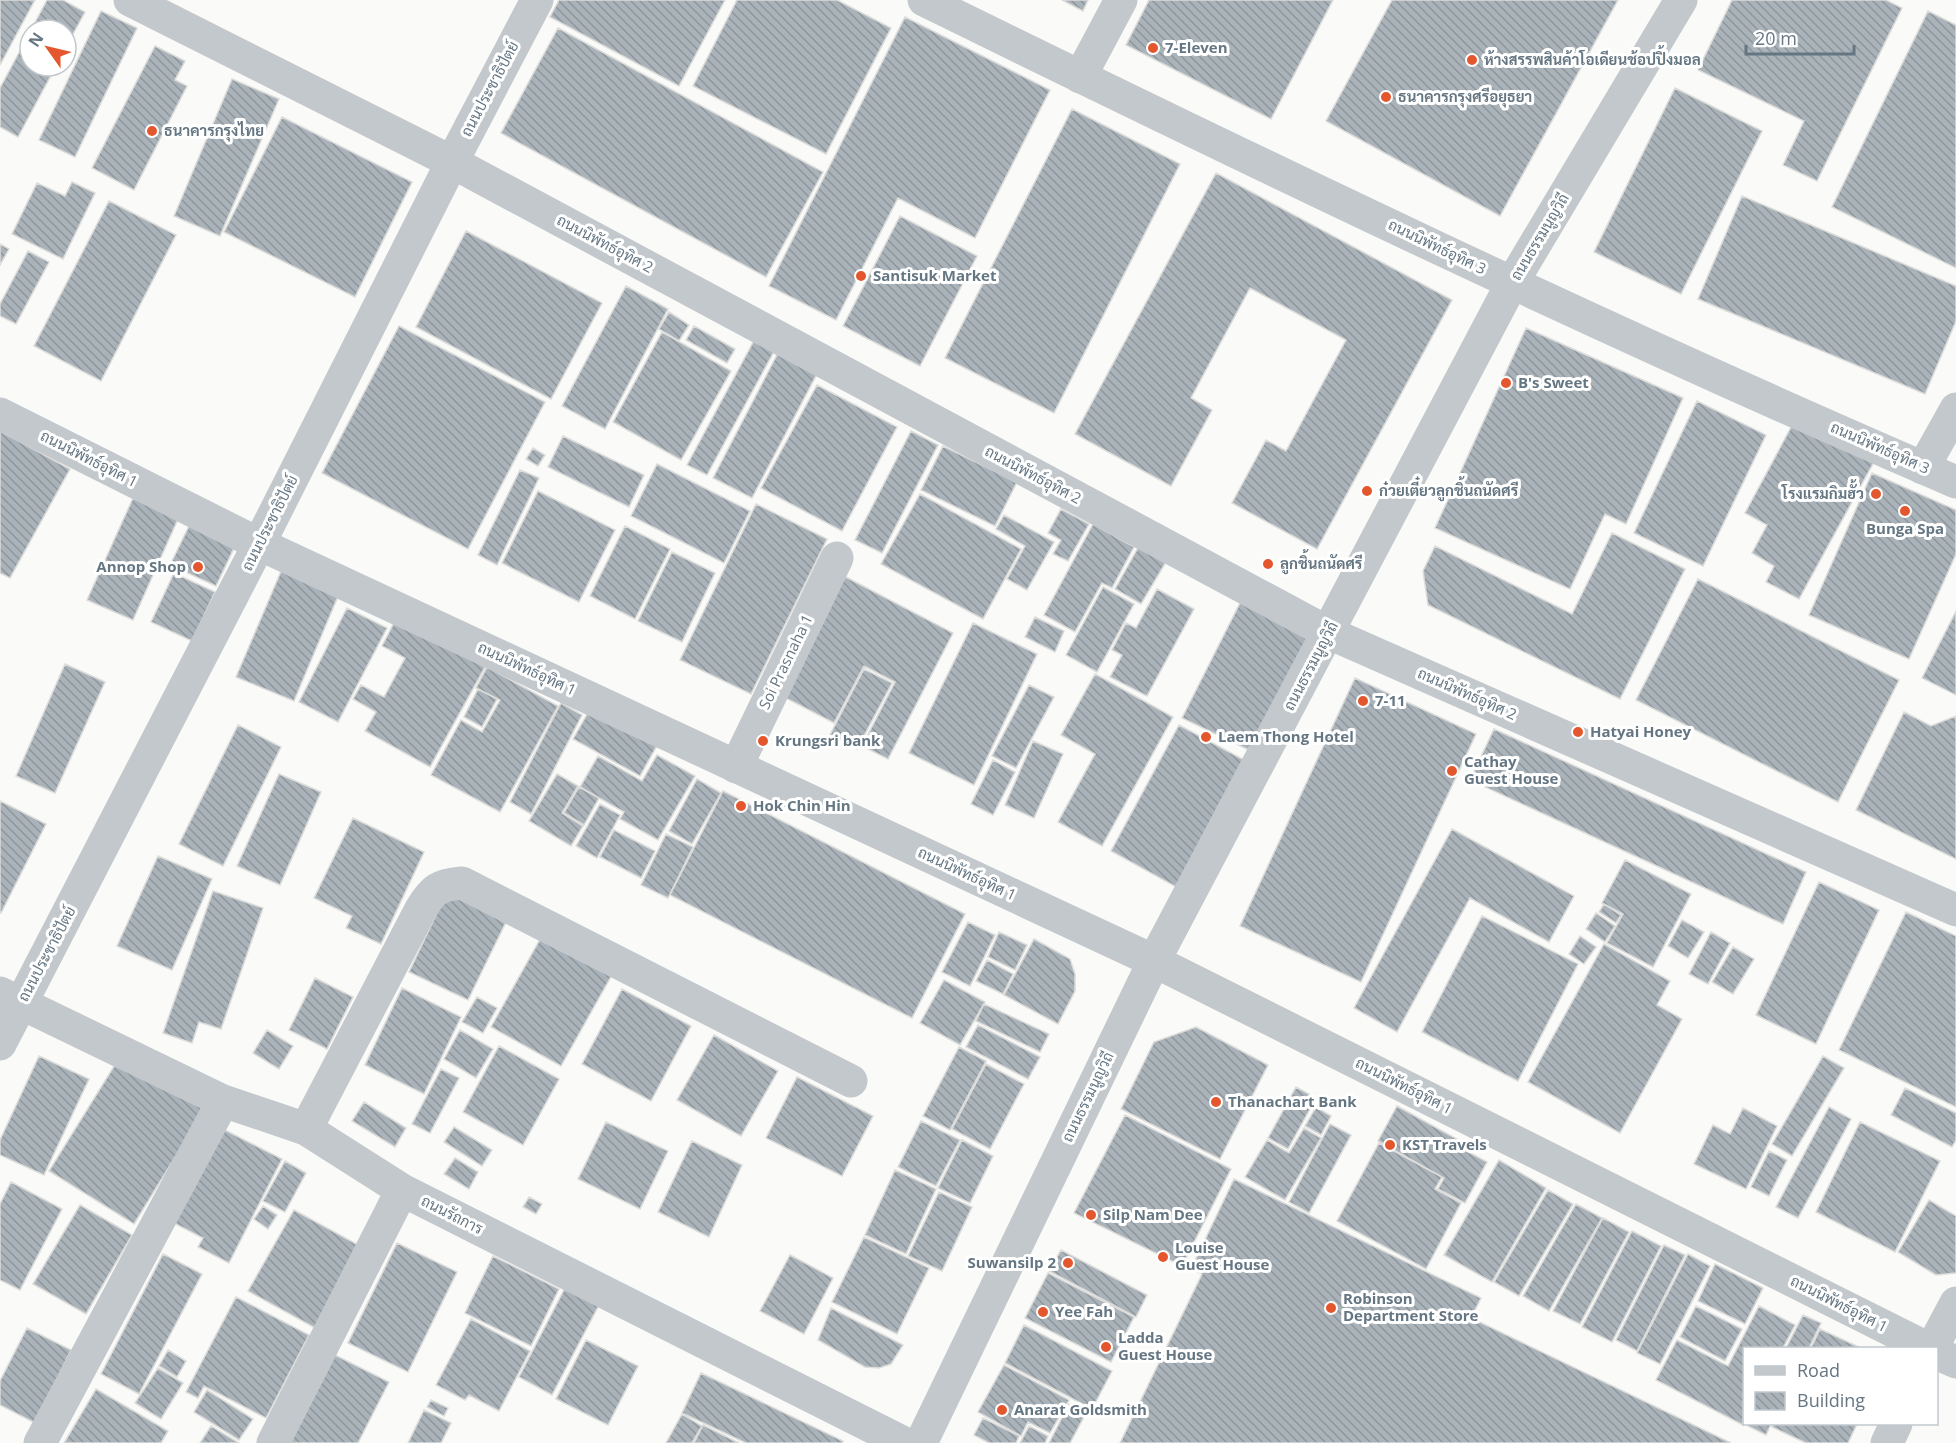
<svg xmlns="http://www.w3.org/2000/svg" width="1956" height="1443" font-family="'Open Sans',Sarabun,sans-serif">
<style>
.building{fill:url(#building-back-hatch);stroke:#dcdcda;stroke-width:1.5}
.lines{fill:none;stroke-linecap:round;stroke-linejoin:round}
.minor{stroke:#c3c8cc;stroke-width:33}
.tertiary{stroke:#c3c8cc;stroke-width:33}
.poi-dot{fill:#e4572e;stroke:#fff;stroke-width:2}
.labels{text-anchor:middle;stroke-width:6;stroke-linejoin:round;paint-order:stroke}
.poi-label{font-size:15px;font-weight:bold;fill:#657683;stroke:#fff;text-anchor:start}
.street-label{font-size:15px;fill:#657683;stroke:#fff}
</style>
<defs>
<pattern id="building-back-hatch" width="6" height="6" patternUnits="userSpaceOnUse" patternTransform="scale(1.5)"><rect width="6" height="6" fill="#aab3b9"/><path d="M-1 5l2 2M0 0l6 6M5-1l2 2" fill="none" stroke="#8e969c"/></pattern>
</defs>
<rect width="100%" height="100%" fill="#fafaf8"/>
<path class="building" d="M0,0h35l-35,65z
M47,0h16l22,12 -19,35v-17h-35z
M559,0h166l-46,86 -129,-69z
M737,0h100l54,28 -65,126 -133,-68z
M1062,0h26l-5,11z
M1149,0h184l-62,119 -145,-74z
M1392,0h226l-118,216 -174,-95z
M1732,0h154l16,8 -85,173 -34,-16 21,-44 -106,-51z
M101,11l36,17 -62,129 -36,-17z
M1928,11l28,14v243l-124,-61z
M905,17l145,73 -75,148 -77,-40 -62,122 -67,-34z
M558,28l265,144 -57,105 -265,-144z
M30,32v34h26l-38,71 -18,-10v-39z
M155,46l30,15 -10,19 12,6 -53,104 -42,-22z
M232,79l47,20 -59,137 -46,-20z
M1675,88l87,43 -81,163 -87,-42z
M1072,109l108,55 -126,249 -109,-55z
M282,117l130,65 -57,115 -131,-65z
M1216,173l236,127 -135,249 -85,-46 34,-63 20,11 60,-111 -96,-52 -59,110 21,12 -41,76 -96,-52z
M72,182l23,11 -32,66 -51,-25 25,-51 28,13z
M1742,196l214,90v35l-31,73 -227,-95z
M109,201l67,34 -75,146 -67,-35z
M900,216l77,40 -57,110 -77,-40z
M466,231l136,72 -51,96 -135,-72z
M0,244l9,5 -9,16z
M28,251l21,11 -33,62 -16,-8v-12z
M626,286l42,23 -63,120 -43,-23z
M669,312l20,13 -10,16 -20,-12z
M399,326l146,76 -77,147 -146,-76z
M694,326l41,23 -8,14 -41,-23z
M1526,328l157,70 -57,126 -21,-10 -35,75 -135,-61z
M662,332l69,39 -50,89 -68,-38z
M757,335l20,11 -70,129 -20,-10z
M780,349l39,21 -67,128 -39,-20z
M817,385l80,42 -55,104 -81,-43z
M1697,401l69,34 -63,131 -69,-33z
M1796,418l79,42 -76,139 -33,-17 8,-16 -22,-13 15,-28 -22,-12z
M0,431l70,38 -60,109 -10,-5z
M911,431l27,14 -56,108 -27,-13z
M563,436l81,39 -15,32 -81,-40z
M943,446l74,36 -22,44 -74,-36z
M533,448l12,7 -7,11 -12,-7z
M657,464l93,47 -26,52 -93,-47z
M520,470l19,8 -42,87 -19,-10z
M1872,473l84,37v44l-47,105 -100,-44z
M538,491l77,39 -36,72 -77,-39z
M920,494l101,55 -38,70 -102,-55z
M133,498l45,21 -45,101 -46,-20z
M756,504l71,35 -76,155 -71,-34z
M1061,509l28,15 -21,37 -15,-7 8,-14 -13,-7z
M1004,515l50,27 -27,48 -20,-11 18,-33 -29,-17z
M190,524l45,22 -19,40 -46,-21z
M1093,524l41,23 -22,41 -10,-5 -27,49 -31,-17z
M625,526l45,23 -35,70 -45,-23z
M1612,533l73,36 -65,130 -192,-94 -5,-34 12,-25 137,68z
M1139,546l27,16 -25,42 -26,-15z
M672,552l43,21 -33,69 -44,-21z
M282,569l57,25 -45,107 -58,-24z
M174,573l41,19 -23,49 -41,-19z
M842,575l111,58 -65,126 -26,-13 33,-64 -31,-16 -30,57 -54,-28z
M1698,579l201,101 -61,122 -202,-102z
M1103,587l31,17 -37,68 -31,-17z
M1157,589l37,20 -47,87 -37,-19 12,-22 -10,-5 14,-27 10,5z
M1242,599l63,30 5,16 -61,105 -67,-32z
M347,608l40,20 -49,94 -39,-20z
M1956,611v84l-34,-17z
M1035,617l29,14 -9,21 -30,-15z
M396,619l89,48 -55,100 -65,-36 11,-19 -23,-13 8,-14 23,12 21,-39 -23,-12z
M973,623l64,31 -63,131 -65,-32z
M65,664l40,18 -50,111 -39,-17z
M487,667l71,39 -58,106 -69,-37 30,-55 21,12 18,-32 -24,-12z
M864,669l28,14 -35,66 -27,-14z
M1095,674l78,43 -71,129 -44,-24 37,-68 -34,-19z
M1355,678l121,56 -115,248 -121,-56z
M1029,685l25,12 -38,71 -24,-12z
M478,689l19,10 -15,28 -18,-10z
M561,703l21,12 -51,99 -21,-12z
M593,704l66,38 -19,34 -67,-37z
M1904,712l27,14 25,-10v143l-100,-49z
M238,725l43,22 -58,119 -44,-22z
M1179,725l67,36 -68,127 -67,-37z
M1494,729l312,143 -23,52 -313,-144z
M1033,741l30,13 -29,64 -29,-13z
M657,755l38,21 -37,64 -38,-21 4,-7 -44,-25 18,-31 44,25z
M993,760l22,12 -22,43 -22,-11z
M279,774l42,18 -41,93 -43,-19z
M557,774l21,12 -16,27 21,13 -12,20 -42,-25z
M697,779l24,14 -29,51 -23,-13z
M579,787l20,11 -15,27 -20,-12z
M723,791l242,123 -53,104 -242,-123z
M0,801l46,23 -45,89 -1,-1z
M600,804l20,11 -23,43 -21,-12z
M353,818l71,34 -43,92 -35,-16 6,-12 -38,-18z
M1452,829l122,67 -25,46 -79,-44 -73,134 -43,-24z
M614,830l41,21 -14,27 -41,-21z
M666,834l27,13 -25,51 -27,-13z
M158,856l54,23 -40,91 -55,-24z
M1625,860l66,34 -38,73 -46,-24 16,-29 -21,-11z
M1819,882l60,28 -63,134 -60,-29z
M213,891l50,17 -42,121 -22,-7 -7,21 -29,-10z
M447,892l60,28 -39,80 -59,-28z
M1604,904l17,11 -5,8 -17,-11z
M1906,912l50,24v171l-117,-57z
M1596,913l19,13 -10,16 -19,-13z
M1482,916l96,48 -60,117 -96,-49z
M1682,920l22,12 -16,26 -20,-12z
M968,922l27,13 -25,51 -28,-14z
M999,932l28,13 -12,25 -27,-13z
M1711,932l19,11 -22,41 -19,-10z
M543,934l70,39 -52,93 -70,-39z
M1580,936l16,11 -12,17 -15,-10z
M1034,939l36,20 5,15v17l-17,33 -54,-29z
M1604,944l66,37 -13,24 25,14 -62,114 -92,-51z
M1733,947l21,12 -21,35 -21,-12z
M987,960l26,14 -10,20 -27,-13z
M315,978l38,19 -26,52 -38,-19z
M944,980l41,22 -25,43 -40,-22z
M402,988l59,29 -37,77 -59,-29z
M622,989l69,37 -40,75 -69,-37z
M477,997l20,11 -14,25 -21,-11z
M984,1004l65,30 -9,18 -64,-31z
M978,1025l62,32 -12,22 -62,-32z
M1196,1027l72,38 -48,94 -99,-50 33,-67z
M267,1030l26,16 -14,23 -26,-16z
M460,1030l33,19 -17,29 -32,-19z
M714,1035l64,36 -37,65 -64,-36z
M499,1046l60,33 -36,66 -60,-33z
M959,1047l27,14 -36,69 -27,-14z
M121,1055l85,52 -72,117 -85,-53z
M39,1056l50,23 -45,96 -44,-20v-15z
M1823,1056l21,12 -52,88 -20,-12z
M986,1064l38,20 -34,65 -38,-20z
M441,1069l18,9 -29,55 -18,-9z
M797,1077l76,39 -31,60 -76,-38z
M1296,1087l20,11 -28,51 -20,-11z
M1905,1088l51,25v27l-4,7 -61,-32z
M364,1102l42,26 -11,19 -43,-26z
M1397,1106l67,37 -3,5 26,14 -22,41 -27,-14 6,-11 -66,-37z
M1316,1107l15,9 -10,19 -16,-9z
M1829,1107l22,12 -53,99 -22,-11z
M1743,1108l34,18 -31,63 -52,-25 19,-39 17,9z
M1125,1115l106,54 -49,97 -108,-53z
M921,1121l39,19 -24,46 -38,-19z
M606,1122l62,29 -28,58 -62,-30z
M1860,1122l80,39 -45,91 -79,-40z
M1330,1124l21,11 -42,78 -20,-11z
M215,1125l67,34 -53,104 -31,-16 5,-9 -37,-19z
M454,1127l38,23 -10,16 -38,-24z
M1304,1128l17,10 -36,62 -40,-23 22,-37 22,13z
M962,1140l31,16 -23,47 -32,-15z
M692,1141l50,24 -33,72 -51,-25z
M1379,1143l63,34 -7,12 26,14 -35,66 -89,-48z
M1769,1151l18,9 -18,36 -18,-9z
M455,1158l23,14 -9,17 -25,-15z
M1499,1160l47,28 -54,94 -48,-27z
M285,1161l21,12 -21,39 -22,-11z
M895,1170l41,19 -30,65 -41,-19z
M1234,1179l247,119 -10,20 260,125h-611l82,-169 -11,-5z
M11,1182l51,27 -42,81 -20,-10v-76z
M1548,1190l25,14 -54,92 -25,-14z
M939,1192l33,15 -30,64 -34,-15z
M529,1197l13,7 -6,10 -13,-7z
M1929,1200l27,16v57l-20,2 -38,-23z
M1576,1204l26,14 -53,93 -26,-15z
M80,1205l52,30 -46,79 -53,-30z
M263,1206l14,9 -9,14 -14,-10z
M294,1210l68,37 -45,82 -69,-38z
M1603,1218l26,14 -49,92 -27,-13z
M1632,1231l29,15 -49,96 -30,-15z
M864,1237l65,31 -32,66 -65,-32z
M397,1243l60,29 -49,100 -60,-29z
M1664,1245l21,10 -48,96 -21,-11z
M1061,1250l86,45 -11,22 -87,-46z
M163,1254l39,20 -63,120 -38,-20z
M1688,1254l22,12 -50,98 -23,-11z
M790,1255l43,23 -29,56 -44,-23z
M493,1256l66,33 -28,57 -66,-33z
M1715,1264l48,24 -18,36 -47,-23z
M1048,1273l86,44 -23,45 -86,-44z
M566,1286l34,17 -48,92 -33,-18z
M236,1297l73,38 -43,83 -62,-32 -6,12 -12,-6z
M1696,1306l46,23 -17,32 -45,-24z
M1759,1306l36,19 -12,23h-39l-1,77 -87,-45 21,-40 51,26z
M831,1308l72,37 -12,19 -12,4 -14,-1 -47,-27z
M1803,1315l18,8 -12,25h-23z
M471,1319l59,32 -31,60 -30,-16 -4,5 -29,-15z
M1024,1325l88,46 -20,38 -87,-46z
M27,1328l44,22 -36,73 -35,-18v-24z
M1820,1329l41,19h-50z
M586,1340l52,26 -30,59 -52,-26z
M168,1350l18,11 -9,16 -18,-11z
M327,1351l62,31 -31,61h-78z
M1004,1365l65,35 -19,33 -22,-11 -7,14 -43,-24z
M158,1368l25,15 -22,36 -26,-16z
M701,1373l142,68 -1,2h-96l-64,-30z
M96,1389l72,42 -7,12h-97z
M207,1390l46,29 -14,21 -45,-28z
M431,1400l17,8 -4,8 -17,-9z
M1069,1404l17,9 -16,30h-21z
M424,1410l27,13 -10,20h-33z
M682,1414l20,12 -10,17h-26z
M983,1418l36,18 -3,7h-27l-15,-8z
M1749,1424h22l-5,11 -18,-9z
M1774,1424h83l-9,19h-42l-34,-16z
M703,1425l36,18h-45z
M211,1426l28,17h-39z
M1029,1426l19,10 -3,7h-25z"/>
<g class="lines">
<path class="minor" d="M1080,77l41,-77
M1923,468l33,-59
M736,767l101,-209
M0,993l223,108 83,28 96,61 502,253
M0,1044l259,-500
M306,1129l115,-220c12,-20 18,-24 41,-26l389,198
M1932,1348l24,-45
M40,1443l183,-342
M273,1443l129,-253
M1887,1443l9,-19"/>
<path class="tertiary" d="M130,0l322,162 877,471 627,277
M924,0c340,167 683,332 1032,482
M0,414l259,130 895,417 773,387
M259,544l193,-382 85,-162
M1936,1353l20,9
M921,1443l233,-482 358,-678 169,-283"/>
</g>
<g class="poi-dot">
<circle cx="1153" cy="48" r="6"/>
<circle cx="1472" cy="60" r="6"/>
<circle cx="1386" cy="97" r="6"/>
<circle cx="152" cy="131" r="6"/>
<circle cx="861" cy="276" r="6"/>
<circle cx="1506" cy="383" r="6"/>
<circle cx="1367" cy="491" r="6"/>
<circle cx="1876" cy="494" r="6"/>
<circle cx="1905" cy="511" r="6"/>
<circle cx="1268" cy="564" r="6"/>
<circle cx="198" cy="567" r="6"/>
<circle cx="1363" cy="701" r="6"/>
<circle cx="1578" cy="732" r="6"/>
<circle cx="1206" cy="737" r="6"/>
<circle cx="763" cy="741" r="6"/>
<circle cx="1452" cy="771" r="6"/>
<circle cx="741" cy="806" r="6"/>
<circle cx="1216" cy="1102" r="6"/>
<circle cx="1390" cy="1145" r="6"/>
<circle cx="1091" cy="1215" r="6"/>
<circle cx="1163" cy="1257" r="6"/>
<circle cx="1068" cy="1263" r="6"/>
<circle cx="1331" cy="1308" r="6"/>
<circle cx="1043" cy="1312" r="6"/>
<circle cx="1106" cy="1347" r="6"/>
<circle cx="1002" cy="1410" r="6"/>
</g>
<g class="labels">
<g class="poi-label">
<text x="1165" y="53">7-Eleven</text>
<text x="1484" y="65">ห้างสรรพสินค้าโอเดียนช้อปปิ้งมอล</text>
<text x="1398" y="102">ธนาคารกรุงศรีอยุธยา</text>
<text x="164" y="136">ธนาคารกรุงไทย</text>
<text x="873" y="281">Santisuk Market</text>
<text x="1518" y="388">B's Sweet</text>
<text x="1379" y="496">ก๋วยเตี๋ยวลูกชิ้นถนัดศรี</text>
<text x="1864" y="499" text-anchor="end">โรงแรมกิมฮั้ว</text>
<text x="1905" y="534" text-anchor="middle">Bunga Spa</text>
<text x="1280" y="569">ลูกชิ้นถนัดศรี</text>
<text x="186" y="572" text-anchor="end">Annop Shop</text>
<text x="1375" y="706">7-11</text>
<text x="1590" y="737">Hatyai Honey</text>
<text x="1218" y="742">Laem Thong Hotel</text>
<text x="775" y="746">Krungsri bank</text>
<text x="1464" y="767">Cathay<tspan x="1464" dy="17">Guest House</tspan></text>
<text x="753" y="811">Hok Chin Hin</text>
<text x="1228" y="1107">Thanachart Bank</text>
<text x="1402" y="1150">KST Travels</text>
<text x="1103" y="1220">Silp Nam Dee</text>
<text x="1175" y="1253">Louise<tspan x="1175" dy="17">Guest House</tspan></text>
<text x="1056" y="1268" text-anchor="end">Suwansilp 2</text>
<text x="1343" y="1304">Robinson<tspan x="1343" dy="17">Department Store</tspan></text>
<text x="1055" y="1317">Yee Fah</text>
<text x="1118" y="1343">Ladda<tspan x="1118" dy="17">Guest House</tspan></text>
<text x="1014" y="1415">Anarat Goldsmith</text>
</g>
<g class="street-label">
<text transform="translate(490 89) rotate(-62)" y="5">ถนนประชาธิปัตย์</text>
<text transform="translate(1540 237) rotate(-59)" y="5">ถนนธรรมนูญวิถี</text>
<text transform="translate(605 244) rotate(28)" y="5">ถนนนิพัทธ์อุทิศ 2</text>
<text transform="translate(1437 247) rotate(26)" y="5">ถนนนิพัทธ์อุทิศ 3</text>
<text transform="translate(1880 448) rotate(24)" y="5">ถนนนิพัทธ์อุทิศ 3</text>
<text transform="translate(89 459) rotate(27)" y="5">ถนนนิพัทธ์อุทิศ 1</text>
<text transform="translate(1033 475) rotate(28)" y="5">ถนนนิพัทธ์อุทิศ 2</text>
<text transform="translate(270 523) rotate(-63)" y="5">ถนนประชาธิปัตย์</text>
<text transform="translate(786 662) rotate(-64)" y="5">Soi Prasnaha 1</text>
<text transform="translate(1311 666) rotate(-62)" y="5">ถนนธรรมนูญวิถี</text>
<text transform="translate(527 669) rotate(25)" y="5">ถนนนิพัทธ์อุทิศ 1</text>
<text transform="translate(1467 694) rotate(24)" y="5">ถนนนิพัทธ์อุทิศ 2</text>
<text transform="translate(967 874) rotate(25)" y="5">ถนนนิพัทธ์อุทิศ 1</text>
<text transform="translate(47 954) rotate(-62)" y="5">ถนนประชาธิปัตย์</text>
<text transform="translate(1404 1086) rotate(27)" y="5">ถนนนิพัทธ์อุทิศ 1</text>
<text transform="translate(1088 1097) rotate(-64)" y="5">ถนนธรรมนูญวิถี</text>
<text transform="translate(452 1215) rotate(27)" y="5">ถนนรัถการ</text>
<text transform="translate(1839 1304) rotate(27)" y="5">ถนนนิพัทธ์อุทิศ 1</text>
</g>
</g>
<rect x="1743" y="1347" width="195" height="78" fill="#ffffff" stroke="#c1c8cd" stroke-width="1.5"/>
<rect x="1755" y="1366" width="30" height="9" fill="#c3c8cc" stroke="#c1c8cd" stroke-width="1.5"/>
<text x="1797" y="1377" font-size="18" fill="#657683">Road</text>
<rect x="1755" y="1392" width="30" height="18" fill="url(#building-back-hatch)" stroke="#c1c8cd" stroke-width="1.5"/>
<text x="1797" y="1407" font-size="18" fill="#657683">Building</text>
<g transform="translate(48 48) rotate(304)"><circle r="28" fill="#ffffff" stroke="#c1c8cd" stroke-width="1.5"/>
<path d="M0-4.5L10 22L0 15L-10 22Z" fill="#e4572e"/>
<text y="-9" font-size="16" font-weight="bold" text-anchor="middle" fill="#657683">N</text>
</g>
<path d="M1746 45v9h108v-9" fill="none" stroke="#657683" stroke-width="3"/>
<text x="1755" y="45" font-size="18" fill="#657683" stroke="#ffffff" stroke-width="4.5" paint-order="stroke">20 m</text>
</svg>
